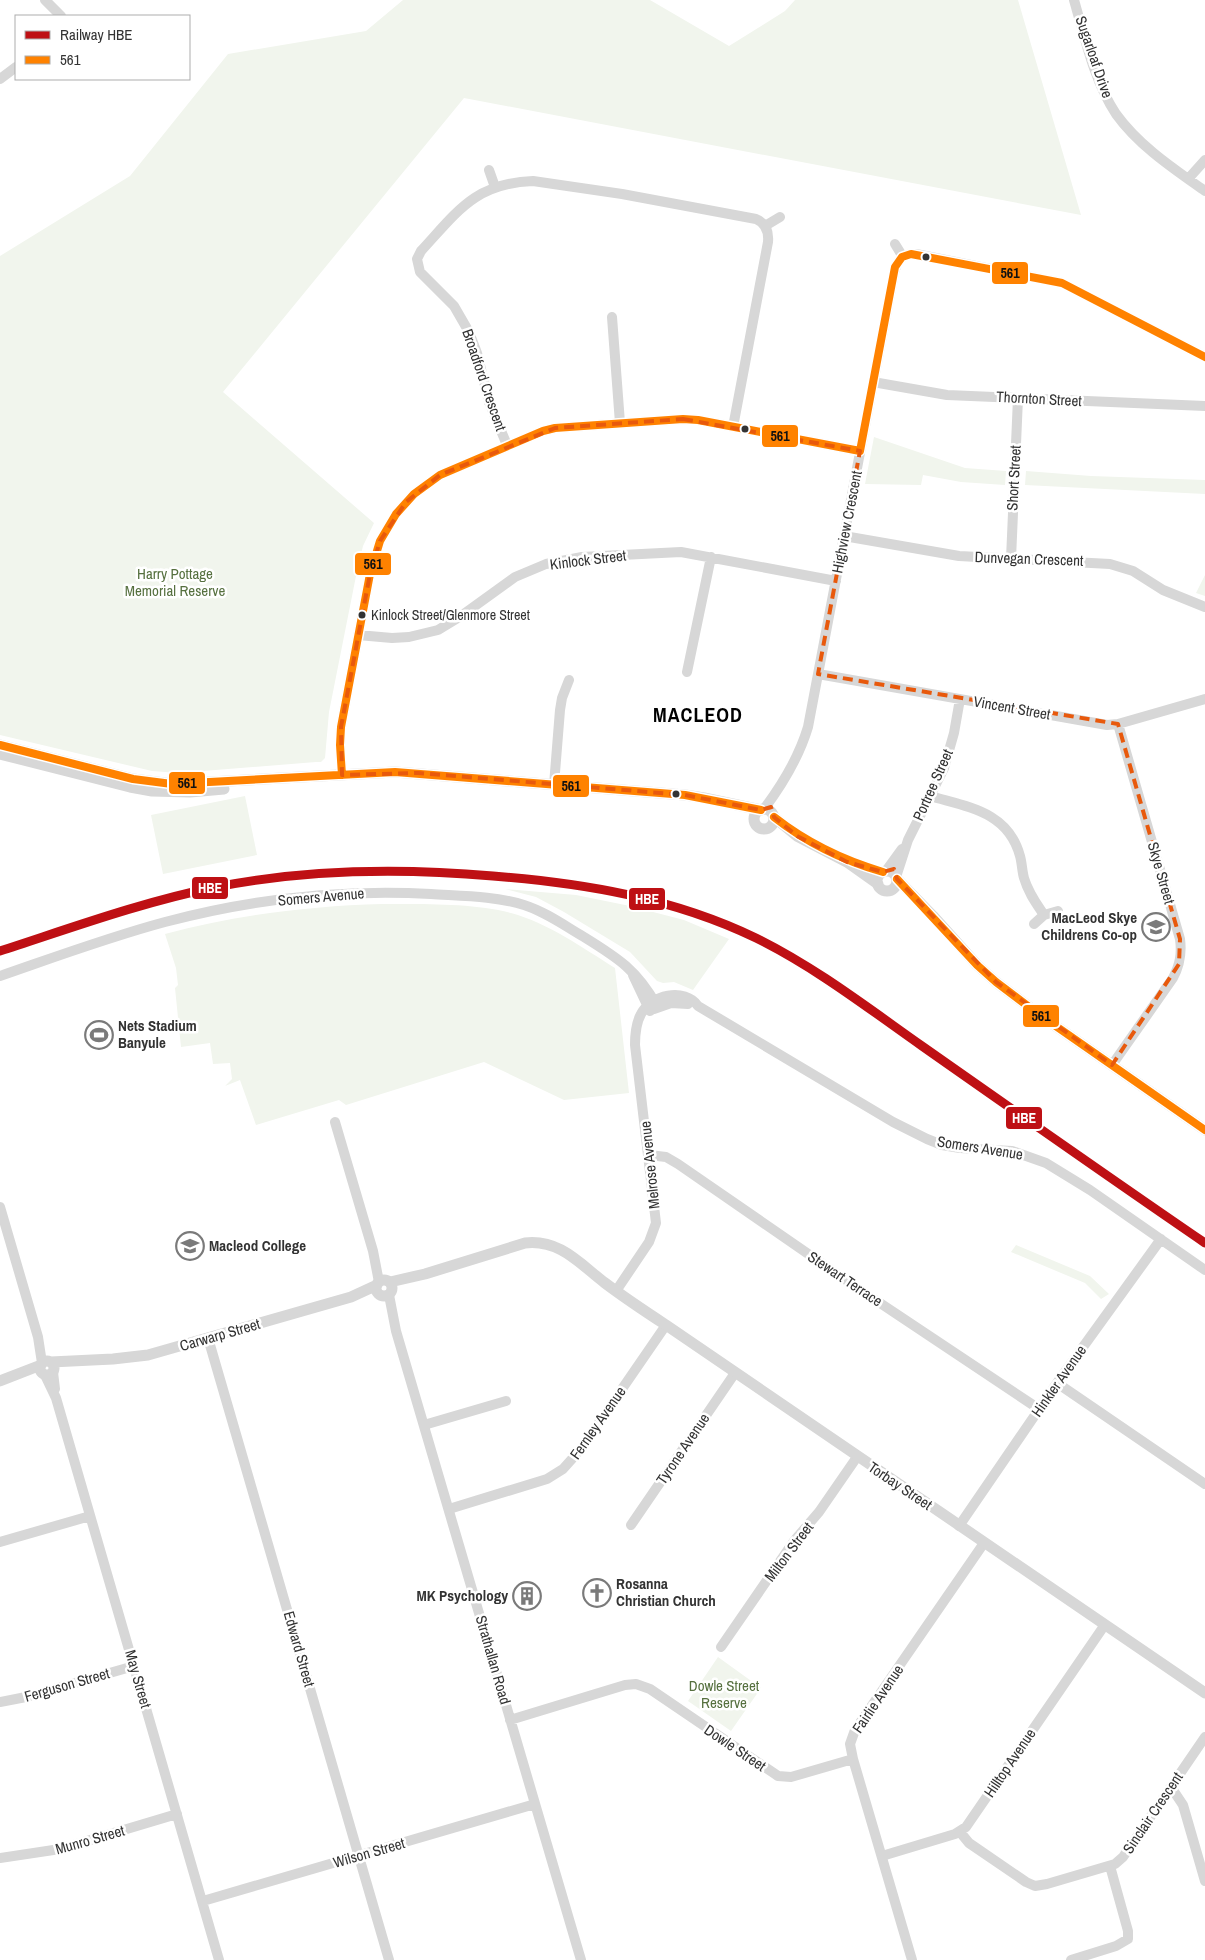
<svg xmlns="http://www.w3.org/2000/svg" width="1205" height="1960" font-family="'Archivo Narrow',sans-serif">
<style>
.green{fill:#f1f5ed}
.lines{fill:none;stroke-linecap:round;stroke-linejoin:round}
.minor{stroke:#d7d7d7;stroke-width:10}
.tertiary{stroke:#d7d7d7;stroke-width:11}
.bus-1-casing{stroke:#fff;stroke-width:11}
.bus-1{stroke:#ff8200;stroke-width:8}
.rail-1-casing{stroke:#fff;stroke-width:12}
.rail-1{stroke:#be1014;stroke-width:9}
.marked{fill:none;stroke:#e8590c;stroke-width:4;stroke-dasharray:10 6;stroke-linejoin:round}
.bus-dot{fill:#333;stroke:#fff;stroke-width:2}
.labels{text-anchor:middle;stroke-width:5;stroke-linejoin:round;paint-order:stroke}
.bus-label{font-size:14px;fill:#333;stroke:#fff;text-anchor:start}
.street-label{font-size:15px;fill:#333;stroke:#fff}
.park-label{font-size:15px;fill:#56703f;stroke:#fff}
.poi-label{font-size:15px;font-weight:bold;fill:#333;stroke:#fff;text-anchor:start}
.district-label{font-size:20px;font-weight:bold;letter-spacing:1px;fill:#000;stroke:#fff}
.line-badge{stroke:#fff;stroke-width:2}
.badge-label{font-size:14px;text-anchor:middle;font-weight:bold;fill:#fff}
.pale-badge-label{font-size:14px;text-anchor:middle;font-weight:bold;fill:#111}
</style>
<rect width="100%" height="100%" fill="#fff"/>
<path class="green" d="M403,0h247l79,46 56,-35 10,-11h223l63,215 -617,-117 -241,294 151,131 -11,23 -6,25 -28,141 -4,46 -4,4h-5l-138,11 -26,-2 -152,-36v-479l130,-80 98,-122 138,-23z
M874,437l91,31 41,3 -1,14 -44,-3 -38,-7 -2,10 -56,-1z
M1026,471l65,5 114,4v14l-180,-9z
M1205,575v21l-9,-3z
M245,796l12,59 -94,19 -12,-59z
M505,889l71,6 54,11 54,14 45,19 -36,51 -19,-8 -11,1 -6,-2 -27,-29 -66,-40 -28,-15z
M382,904c39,0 93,-1 129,9 37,10 72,35 104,55l14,125 -65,7 -80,-38 -138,43 -7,-5 -83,25 -16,-45 -15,6 7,-7 -2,-16 -17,1 -3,-21 -29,4 -6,-59 3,-3 -2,-17 -11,-34c71,-19 144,-28 217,-30z
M1016,1245l74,31 19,18 -8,5 -16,-16 -74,-31z
M718,1657l43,31 -30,43 -43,-30z"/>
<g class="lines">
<path class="minor" d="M45,0l16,16
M1074,0c11,38 20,81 42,114 23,32 58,55 89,77
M0,79l16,-12
M489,170l6,17
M1188,179l17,-19
M765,226l15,-9
M895,244l8,13
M612,317l8,106
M873,382l74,13 258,11
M507,445l-18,-43 -12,-49 -8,-21 -15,-26 -34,-34 -3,-13 4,-8c36,-39 54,-68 112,-70l89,13 134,25c9,4 13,12 12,23l-35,185
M844,536l115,20 151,8 23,7 30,19 42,17
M1011,559l7,-161
M358,635l34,3 17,-1 29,-7 23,-14 54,-39 31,-13 36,-7 99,-5 155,29
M687,672l24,-115
M818,674l289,51 11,-1 87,-25
M342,775l-2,-30 1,-18 29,-153 10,-33 16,-27 18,-20 26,-19 103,-44 12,-3 128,-9 15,1 162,31
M554,785l6,-75 2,-12 7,-18
M930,796c37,11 78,15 90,60 2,7 2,15 4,22 4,14 12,25 20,37
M764,809c18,-24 35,-52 44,-82l86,-454c3,-12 8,-20 22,-19l146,29 143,74
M886,871l16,-22
M896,877l12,-37 36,-72 10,-35 6,-34
M1034,924l10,-9 14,-4
M633,975l17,36
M0,976c55,-19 109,-39 165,-54 87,-23 176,-33 266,-28 31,2 64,2 93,11 22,7 41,21 60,32 34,21 53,33 73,69
M654,1009l17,-6 17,1
M1112,1065l61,-87c7,-13 9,-24 7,-39l-62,-215
M335,1122l38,129 6,31
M649,1155l17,2 12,7 181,125 180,120
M0,1207l38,130 4,26
M616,1291l33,-49 7,-19 -21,-178c0,-10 1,-22 6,-31 9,-19 44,-27 57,-8l195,116 34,17 15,6 18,3 52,3 34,12 44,27 115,80
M389,1295l7,36 185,629
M208,1338l181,622
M53,1372l2,17
M45,1375l11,23 163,562
M1057,1383l148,101
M424,1425l82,-24
M449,1509l98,-30 16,-10 17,-19 86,-125
M631,1525l104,-152
M959,1526l98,-143 104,-144
M0,1542l90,-26
M721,1647l73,-106 25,-29 38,-55
M0,1702l26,-5 108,-31
M510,1720l115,-35 11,-1 14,5 128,87 13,1 62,-18
M1171,1787l12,18 22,76
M960,1832l9,11 57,39 9,4 12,-2 68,-20 8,-7 82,-120
M882,1856l73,-22 11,-7 138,-201
M0,1858l60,-9 117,-35
M203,1901l332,-97
M912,1960l-59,-201 -3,-15 5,-14 129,-187
M1071,1960l45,-14 12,-7v-8l-18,-65"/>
<path class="tertiary" d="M0,745l133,34 39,5 223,-12 290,23 19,3 57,12
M0,754l130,33 22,4 38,1 34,-3
M754 819a10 10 0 1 1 20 0a10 10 0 1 1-20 0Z
M774,817l23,19 50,26 31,22
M877 881a10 10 0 1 1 20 0a10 10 0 1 1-20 0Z
M897,879l36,37 44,49 19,17 41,31 168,117
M376 1288a8 8 0 1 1 16 0a8 8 0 1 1-16 0Z
M390,1282l35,-8 100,-31c35,-4 55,21 80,40 20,15 41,29 61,42l539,368
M40 1368a7 7 0 1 1 14 0a7 7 0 1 1-14 0Z
M51,1362l62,-3 35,-4 203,-58 26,-12
M0,1381l41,-16"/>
<defs>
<path id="bus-1" d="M0,745l133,34 39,5 223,-12 290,23 76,15
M342,775l-2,-30 1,-18 29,-153 10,-33 16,-27 18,-20 26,-19 103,-44 12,-3 128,-9 15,1 162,31 35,-184 7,-10 9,-3 151,29 143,74
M774,817c33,26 68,43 109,55
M897,879l80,86 19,17 41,31 168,117"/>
</defs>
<use href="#bus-1" class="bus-1-casing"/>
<use href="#bus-1" class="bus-1"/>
<defs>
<path id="rail-1" d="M0,951c71,-23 142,-49 216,-64 91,-18 184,-19 277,-11 91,7 180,22 263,62 59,29 112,70 166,108 94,66 188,132 283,197"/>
</defs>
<use href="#rail-1" class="rail-1-casing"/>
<use href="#rail-1" class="rail-1"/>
</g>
<path class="marked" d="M683,419l177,32 -42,223 300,50 62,215 -1,25 -67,101 -116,-83 -99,-103 -3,-10 -11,3 -36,-10 -50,-26 -23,-19 -3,-10 -10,3 -76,-15 -267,-22 -76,2 -1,-48 29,-153 10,-33 26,-39 34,-27 115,-47z"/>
<defs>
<symbol id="school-ring" viewBox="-11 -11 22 22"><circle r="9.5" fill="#fff" stroke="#7a7a7a" stroke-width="1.5"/><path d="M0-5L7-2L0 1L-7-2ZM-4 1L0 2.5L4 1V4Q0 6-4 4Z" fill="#7a7a7a"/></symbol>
<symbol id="stadium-ring" viewBox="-11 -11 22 22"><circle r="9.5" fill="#fff" stroke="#7a7a7a" stroke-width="1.5"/><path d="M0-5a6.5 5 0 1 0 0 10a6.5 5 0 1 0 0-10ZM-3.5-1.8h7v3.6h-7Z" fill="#7a7a7a"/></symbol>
<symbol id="church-ring" viewBox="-11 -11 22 22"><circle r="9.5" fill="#fff" stroke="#7a7a7a" stroke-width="1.5"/><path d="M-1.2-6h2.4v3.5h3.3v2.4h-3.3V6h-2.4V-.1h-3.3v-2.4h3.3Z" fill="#7a7a7a"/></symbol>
<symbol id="building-ring" viewBox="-11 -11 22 22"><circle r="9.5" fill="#fff" stroke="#7a7a7a" stroke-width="1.5"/><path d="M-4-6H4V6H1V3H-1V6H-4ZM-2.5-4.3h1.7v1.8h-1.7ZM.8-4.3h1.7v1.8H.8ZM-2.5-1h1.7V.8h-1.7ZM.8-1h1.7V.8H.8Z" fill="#7a7a7a"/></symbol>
</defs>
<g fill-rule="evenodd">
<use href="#school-ring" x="1140" y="911" width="32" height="32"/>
<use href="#stadium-ring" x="83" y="1019" width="32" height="32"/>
<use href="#school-ring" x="174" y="1230" width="32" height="32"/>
<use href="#church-ring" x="581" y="1577" width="32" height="32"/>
<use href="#building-ring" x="511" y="1580" width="32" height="32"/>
</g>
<g class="bus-dot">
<circle cx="926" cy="257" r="4.5"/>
<circle cx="745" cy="429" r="4.5"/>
<circle cx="362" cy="615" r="4.5"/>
<circle cx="676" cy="794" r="4.5"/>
</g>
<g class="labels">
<g class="bus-label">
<text x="371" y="620">Kinlock Street/Glenmore Street</text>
</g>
<g class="street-label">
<text transform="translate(1094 57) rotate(71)" y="5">Sugarloaf Drive</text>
<text transform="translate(484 380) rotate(71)" y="5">Broadford Crescent</text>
<text transform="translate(1039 399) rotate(3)" y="5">Thornton Street</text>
<text transform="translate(1014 478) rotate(-87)" y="5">Short Street</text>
<text transform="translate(847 522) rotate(-79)" y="5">Highview Crescent</text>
<text transform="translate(1029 559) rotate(2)" y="5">Dunvegan Crescent</text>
<text transform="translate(588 560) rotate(-7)" y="5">Kinlock Street</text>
<text transform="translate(1012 708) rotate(10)" y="5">Vincent Street</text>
<text transform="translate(933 785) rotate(-66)" y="5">Portree Street</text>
<text transform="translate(1161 873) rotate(74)" y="5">Skye Street</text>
<text transform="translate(321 897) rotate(-5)" y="5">Somers Avenue</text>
<text transform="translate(980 1148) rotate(9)" y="5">Somers Avenue</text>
<text transform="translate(650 1165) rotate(-96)" y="5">Melrose Avenue</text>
<text transform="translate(845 1279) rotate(34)" y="5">Stewart Terrace</text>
<text transform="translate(220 1335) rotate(-16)" y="5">Carwarp Street</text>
<text transform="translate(1059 1381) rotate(-55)" y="5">Hinkler Avenue</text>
<text transform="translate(598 1423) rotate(-55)" y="5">Fernley Avenue</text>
<text transform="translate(683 1449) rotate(-56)" y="5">Tyrone Avenue</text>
<text transform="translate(900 1486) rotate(34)" y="5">Torbay Street</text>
<text transform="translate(789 1552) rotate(-53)" y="5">Milton Street</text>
<text transform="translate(299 1649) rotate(74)" y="5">Edward Street</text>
<text transform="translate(493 1660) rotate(74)" y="5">Strathallan Road</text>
<text transform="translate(138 1679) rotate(74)" y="5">May Street</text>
<text transform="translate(67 1685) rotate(-16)" y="5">Ferguson Street</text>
<text transform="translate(878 1699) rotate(-56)" y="5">Fairlie Avenue</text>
<text transform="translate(735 1748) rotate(34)" y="5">Dowle Street</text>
<text transform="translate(1010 1763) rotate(-56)" y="5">Hilltop Avenue</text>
<text transform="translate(1153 1813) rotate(-56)" y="5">Sinclair Crescent</text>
<text transform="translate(90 1840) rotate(-16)" y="5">Munro Street</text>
<text transform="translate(369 1853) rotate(-16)" y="5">Wilson Street</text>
</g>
<g class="park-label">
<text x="175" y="579">Harry Pottage<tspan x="175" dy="17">Memorial Reserve</tspan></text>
<text x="724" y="1691">Dowle Street<tspan x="724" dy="17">Reserve</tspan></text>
</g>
<g class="poi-label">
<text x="1137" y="923" text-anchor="end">MacLeod Skye<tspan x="1137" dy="17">Childrens Co-op</tspan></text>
<text x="118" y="1031">Nets Stadium<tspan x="118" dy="17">Banyule</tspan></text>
<text x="209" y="1251">Macleod College</text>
<text x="616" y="1589">Rosanna<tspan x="616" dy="17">Christian Church</tspan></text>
<text x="508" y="1601" text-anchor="end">MK Psychology</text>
</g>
<g class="district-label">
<text x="698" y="722">MACLEOD</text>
</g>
</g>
<g class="line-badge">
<rect x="991" y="261" width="38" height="24" rx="5" fill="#ff8200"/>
<rect x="761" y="424" width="38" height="24" rx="5" fill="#ff8200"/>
<rect x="354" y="552" width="38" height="24" rx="5" fill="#ff8200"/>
<rect x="168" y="771" width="38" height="24" rx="5" fill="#ff8200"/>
<rect x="552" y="774" width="38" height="24" rx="5" fill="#ff8200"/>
<rect x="191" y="876" width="38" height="24" rx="5" fill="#be1014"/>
<rect x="628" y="887" width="38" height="24" rx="5" fill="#be1014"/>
<rect x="1022" y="1004" width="38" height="24" rx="5" fill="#ff8200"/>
<rect x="1005" y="1106" width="38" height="24" rx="5" fill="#be1014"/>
</g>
<g class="badge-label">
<text x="210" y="893">HBE</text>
<text x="647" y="904">HBE</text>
<text x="1024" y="1123">HBE</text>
</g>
<g class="pale-badge-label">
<text x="1010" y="278">561</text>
<text x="780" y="441">561</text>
<text x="373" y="569">561</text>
<text x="187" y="788">561</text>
<text x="571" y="791">561</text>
<text x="1041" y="1021">561</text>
</g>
<rect x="15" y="15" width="175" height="65" fill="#ffffff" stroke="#adadad"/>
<rect x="25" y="31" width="25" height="8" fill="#be1014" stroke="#adadad"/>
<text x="60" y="40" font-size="15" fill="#333333">Railway HBE</text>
<rect x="25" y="56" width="25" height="8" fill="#ff8200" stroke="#adadad"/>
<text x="60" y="65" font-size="15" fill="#333333">561</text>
</svg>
